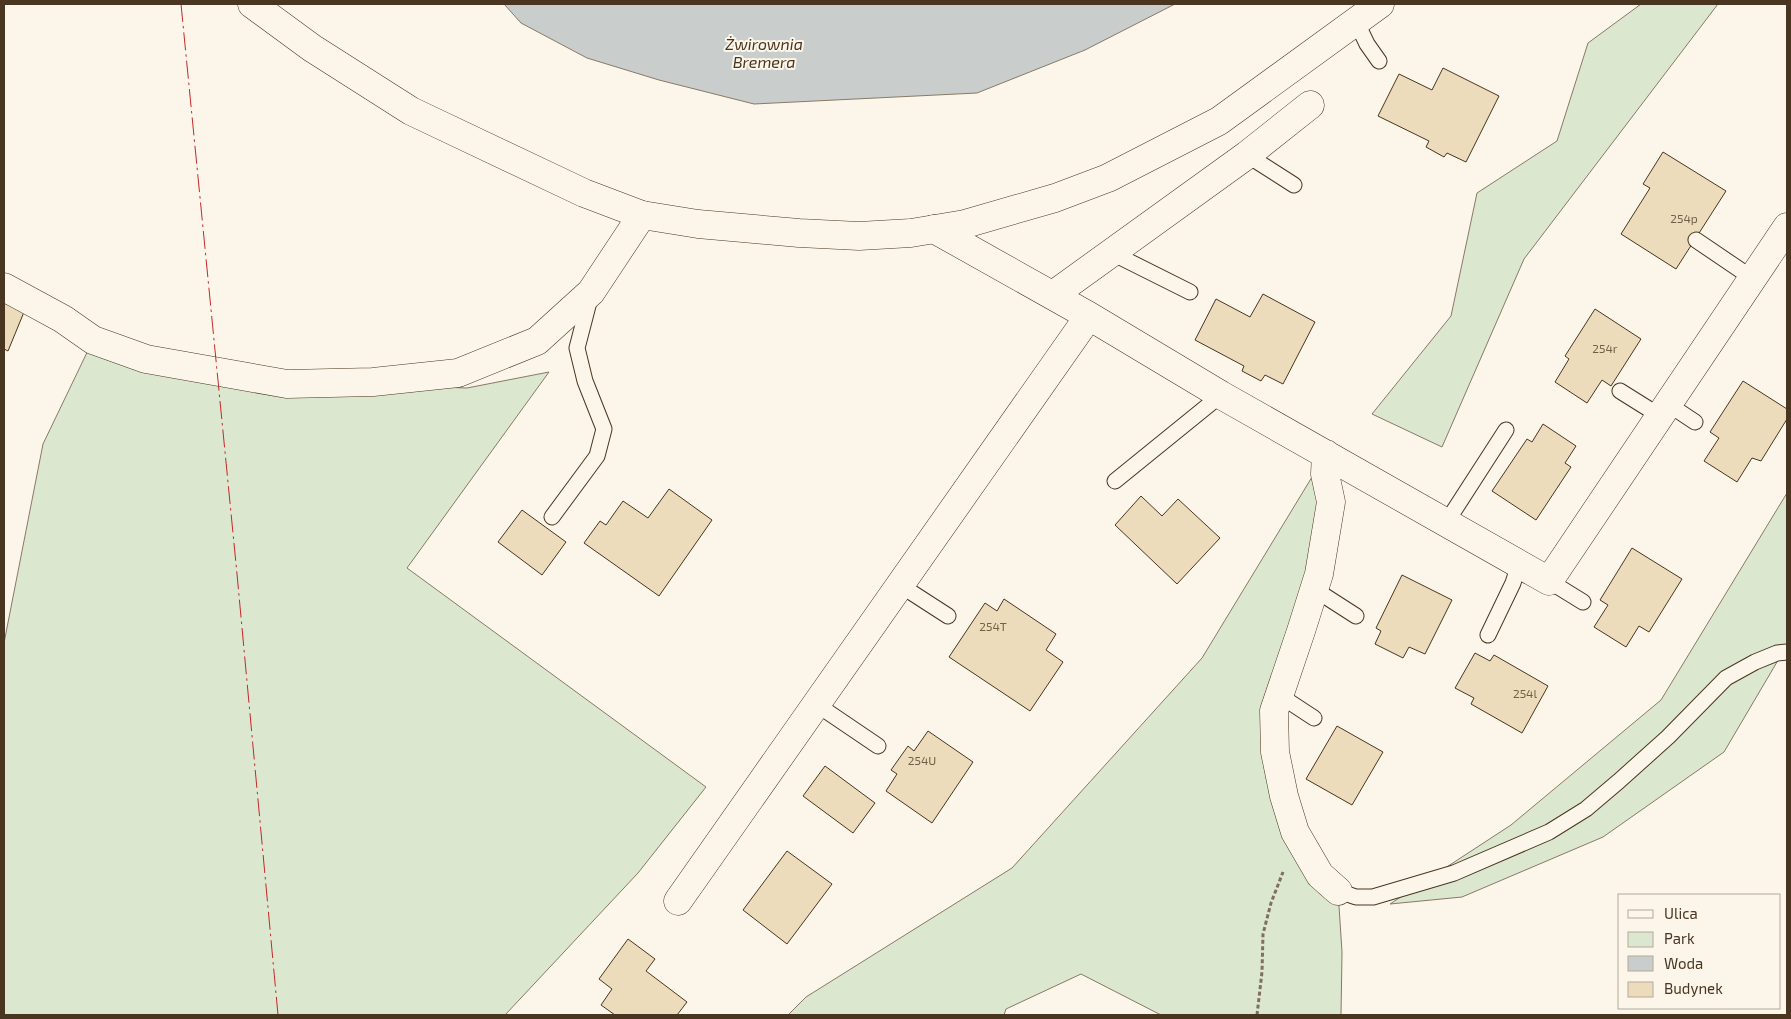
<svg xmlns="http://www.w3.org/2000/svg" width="1791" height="1019" font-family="'Exo 2',sans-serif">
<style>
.green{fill:#dce7d0;stroke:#887966}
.water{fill:#c9cecd;stroke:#887966}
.building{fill:#ecdcbc;stroke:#4a3520}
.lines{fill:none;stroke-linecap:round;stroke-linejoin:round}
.lane-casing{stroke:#4a3520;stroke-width:17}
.street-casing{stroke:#4a3520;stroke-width:29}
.secondary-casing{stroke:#4a3520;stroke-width:29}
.path{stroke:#7f6f5c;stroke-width:3;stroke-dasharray:4 2.5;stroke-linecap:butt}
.lane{stroke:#fbf6e9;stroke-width:15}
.street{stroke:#fbf6e9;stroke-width:28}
.secondary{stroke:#fbf6e9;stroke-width:28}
.power{stroke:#c62828;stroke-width:1;stroke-dasharray:18 4 2.5 4;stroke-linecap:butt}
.labels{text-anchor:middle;stroke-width:4;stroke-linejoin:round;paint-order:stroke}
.number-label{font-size:12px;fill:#725f47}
.water-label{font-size:16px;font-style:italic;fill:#4a3520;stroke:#fbf6e9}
</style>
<rect width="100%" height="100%" fill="#fbf6e9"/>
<path class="green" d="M1641,4h77l-194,255 -82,188 -70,-33 79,-98 26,-123 80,-52 31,-98z
M93,340l223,43 151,5 82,-16 -142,196 299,219 -68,86 -133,142h-501v-372l39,-199z
M1326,454l-1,20 -40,203 -1,119 54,95 4,61 -1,63h-180l-80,-41 -75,35 -2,6h-216l18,-18 206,-129 190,-210z
M1787,493v152l-63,107 -121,85 -141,60 -72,7 121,-79 150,-125z"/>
<path class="water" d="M504,4h671l-90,46 -108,43 -223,11 -95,-24 -72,-22 -66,-35z"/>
<path class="building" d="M1443,68l56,28 -33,66 -19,-9 -3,4 -18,-10 3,-6 -51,-25 21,-42 33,16z
M1663,152l63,39 -50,78 -55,-35 29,-46 -7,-4z
M1263,294l52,28 -32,62 -18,-9 -4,6 -19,-10 2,-5 -49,-26 21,-41 34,18z
M4,303l20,9 -16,39 -4,-2z
M1595,309l46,30 -30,47 -9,-6 -15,23 -32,-21 14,-23 -4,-3z
M1743,381l44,28v10l-26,42 -9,-3 -15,24 -33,-21 15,-23 -9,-6z
M1543,424l33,22 -11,17 6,4 -35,53 -44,-29 35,-52 5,3z
M669,489l43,31 -53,76 -75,-53 16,-22 6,4 17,-24 25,17z
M1141,496l21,20 16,-17 42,39 -43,46 -62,-59z
M522,510l44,32 -24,33 -44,-33z
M1632,548l50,31 -33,53 -10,-6 -13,21 -32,-20 14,-22 -8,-5z
M1402,575l50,25 -27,54 -16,-7 -6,11 -28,-14 6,-13 -5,-3z
M1004,599l52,35 -10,16 17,12 -33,49 -81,-54 36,-54 12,8z
M1475,653l15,8 4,-6 54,31 -26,47 -51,-29 3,-6 -19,-10z
M1337,726l46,26 -31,53 -46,-26z
M928,731l45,31 -41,61 -46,-32 11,-17 -6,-4 17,-24 6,5z
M825,766l50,37 -22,30 -50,-37z
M787,851l45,33 -45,60 -44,-34z
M628,939l27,20 -9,12 41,31 -10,13h-62l-14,-10 11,-16 -13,-10z"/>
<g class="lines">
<defs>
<path id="lane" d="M1356,21l11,23 12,17
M1247,155l47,30
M1696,240l56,38
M1112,253l78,39
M1620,391l40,25
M1668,404l27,18
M1115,481l106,-86
M552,517l45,-61 7,-27 -19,-48 -8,-33 13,-50
M1446,523l60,-93
M1549,581l34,21
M900,585l48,31
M1314,589l42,27
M1488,635l25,-52 6,-19
M1279,695l35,23
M816,704l62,42
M1338,891l18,6h17l81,-24 95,-41 37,-23 33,-28 49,-44 58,-59 29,-16 22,-9 10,-1"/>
<path id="street" d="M934,229l155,87 132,79 328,186 238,-354
M4,287l59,32 30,21 53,19 141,25 86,-2 85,-9 79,-32 54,-49 51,-77
M1053,295l194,-140 63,-50
M1326,454l-1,20 6,28 -12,72 -18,57 -27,80 1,41 9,44 11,36 25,43 18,16
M678,901l411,-585"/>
<path id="secondary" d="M252,4l60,44 99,63 173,82 58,22 56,9 101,9 60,3 52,-3 54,-9 90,-26 53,-20 111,-57 161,-117"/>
</defs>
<use href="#lane" class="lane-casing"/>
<use href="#street" class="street-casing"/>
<use href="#secondary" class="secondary-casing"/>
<path class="path" d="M1257,1015l5,-43 1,-38 8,-31 12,-31"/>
<use href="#lane" class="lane"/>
<use href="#street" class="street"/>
<use href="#secondary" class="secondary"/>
<path class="power" d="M181,4l56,570 41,441"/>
</g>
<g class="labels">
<g class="number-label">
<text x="1684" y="223">254p</text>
<text x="1605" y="353">254r</text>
<text x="993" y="631">254T</text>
<text x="1525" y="698">254l</text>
<text x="922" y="765">254U</text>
</g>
<g class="water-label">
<text x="764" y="50">Żwirownia<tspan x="764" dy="18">Bremera</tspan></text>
</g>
</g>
<rect width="1791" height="1019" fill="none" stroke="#4a3520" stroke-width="10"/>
<rect x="1618" y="894" width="162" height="115" fill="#fbf6e9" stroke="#b4a999"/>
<rect x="1628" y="910" width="25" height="8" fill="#fbf6e9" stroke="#b4a999"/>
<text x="1664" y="919" font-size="15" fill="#4a3520">Ulica</text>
<rect x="1628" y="932" width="25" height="15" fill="#dce7d0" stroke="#b4a999"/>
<text x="1664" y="944" font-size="15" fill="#4a3520">Park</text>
<rect x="1628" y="956" width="25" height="15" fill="#c9cecd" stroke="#b4a999"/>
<text x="1664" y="969" font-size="15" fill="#4a3520">Woda</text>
<rect x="1628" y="982" width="25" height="15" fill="#ecdcbc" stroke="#b4a999"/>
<text x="1664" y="994" font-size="15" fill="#4a3520">Budynek</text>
</svg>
